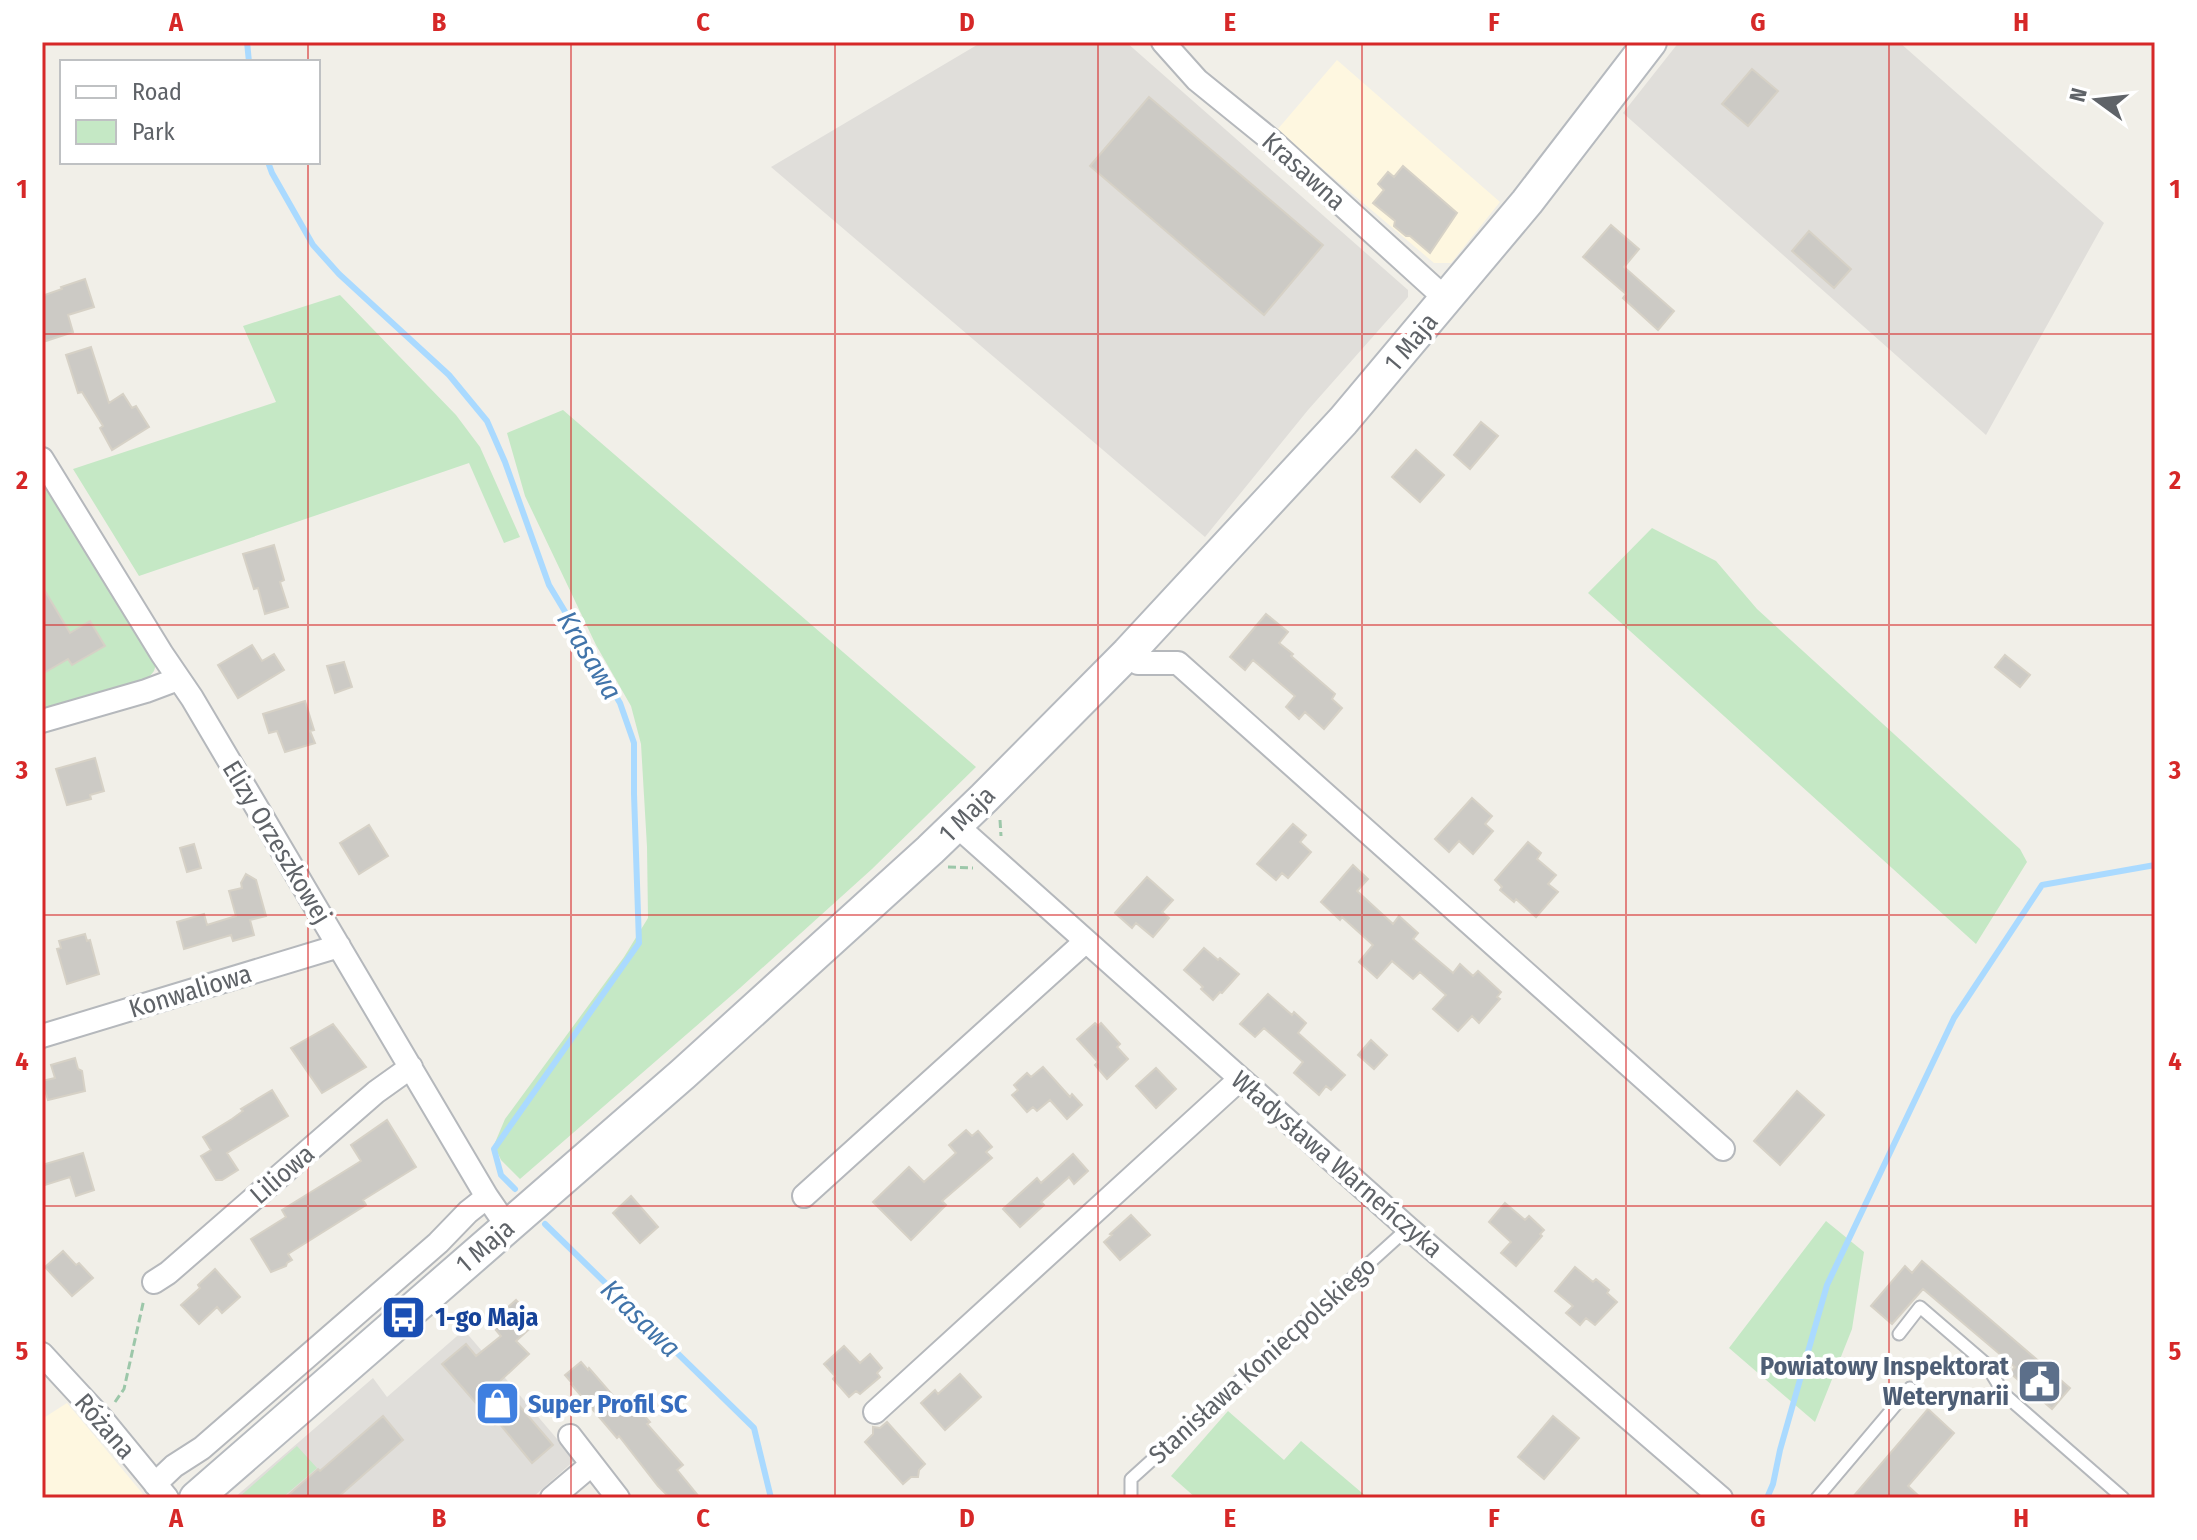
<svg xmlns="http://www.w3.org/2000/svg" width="2197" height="1540" font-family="'Fira Sans Condensed',sans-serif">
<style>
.commercial{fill:#fef7e0}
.industrial{fill:#e0deda}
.green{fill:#c5e8c5}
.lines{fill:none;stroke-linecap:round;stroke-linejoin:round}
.stream{stroke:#aadaff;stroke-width:6}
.building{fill:#cccac5;stroke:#d6d1c6;stroke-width:2}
.service-casing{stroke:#b5b8bc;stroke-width:15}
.minor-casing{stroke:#b5b8bc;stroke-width:26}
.secondary-casing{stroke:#b6babf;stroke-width:36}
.path{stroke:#9cc7a9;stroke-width:3;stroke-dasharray:8 4;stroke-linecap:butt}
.service{stroke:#fff;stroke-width:11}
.minor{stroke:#fff;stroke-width:22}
.secondary{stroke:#fff;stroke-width:32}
.grid{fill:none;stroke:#d62828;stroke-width:2;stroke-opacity:0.55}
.labels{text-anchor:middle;stroke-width:8;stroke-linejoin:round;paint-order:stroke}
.street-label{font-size:26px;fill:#5f6368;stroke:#fff}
.transit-label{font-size:26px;font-weight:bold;fill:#164399;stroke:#fff;text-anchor:start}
.service-label{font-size:26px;font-weight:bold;fill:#4e5e75;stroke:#fff;text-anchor:end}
.shop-label{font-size:26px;font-weight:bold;fill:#366cbe;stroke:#fff;text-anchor:start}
.water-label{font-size:28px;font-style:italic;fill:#4174aa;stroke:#fff}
.neatline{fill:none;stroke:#d62828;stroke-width:3}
.grid-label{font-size:26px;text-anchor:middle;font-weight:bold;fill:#d62828}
</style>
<rect width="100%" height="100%" fill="#f1efe8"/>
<path class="commercial" d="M1337,60l163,142 -49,61h-17l-157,-133z
M67,1403l76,91 -4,4h-97v-79z"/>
<path class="industrial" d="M982,42h144l282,248v7l-100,113 -103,127 -434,-370z
M1679,42h220l205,181 -118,212 -363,-322z
M464,1330l111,130 -43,38h-298l139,-120 14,19z"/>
<path class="green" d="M340,295l116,120 24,32 40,90 -16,6 -35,-80 -330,113 -66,-107 203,-67 -33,-76z
M563,410l413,357 -104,102 -132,119 -220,191 -19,-19 -7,-15 11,-26 119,-162 24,-39 -1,-71 -6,-103 -10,-38 -35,-61 -71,-149 -18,-63z
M42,472l114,192 -2,7 -8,10 -104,31z
M1652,528l64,33 41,48 263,240 7,13 -51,82 -388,-351z
M1826,1221l38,31 -12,77 -37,93 -86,-74z
M1228,1411l56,49 17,-19 67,57h-172l-25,-22z
M297,1446l20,22 -35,30h-44z"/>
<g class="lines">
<path class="stream" d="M247,42l2,20
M268,162l4,11 41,72 26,29 110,101 38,46 18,41 44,123 71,118 14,40v51l5,149 -145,206 7,26 14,14
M545,1224l209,204 17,70
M1767,1498l6,-14 7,-34 47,-165 127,-267 88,-133 113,-20"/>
</g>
<path class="building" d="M1752,69l26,22 -30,35 -26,-22z
M1149,97l174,148 -59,70 -174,-149z
M1403,166l54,47 -27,40 -20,-17h-4l-12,-10 1,-5 -22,-18 11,-13 -6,-6 10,-12 6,5z
M1611,225l28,24 -15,18 50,44 -16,19 -35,-32 3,-4 -43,-37z
M1809,231l42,38 -17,19 -42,-37z
M85,279l9,28 -26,8 5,17 -27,9 -4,-10v-35l20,-7 -1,-2z
M91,347l18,56 14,-9 9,14 4,-2 13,21 -37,23 -12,-22 3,-2 -21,-34 -4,1 -12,-38z
M1481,422l17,14 -28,33 -16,-14z
M1416,450l28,25 -24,27 -28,-25z
M274,545l10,35 -4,2 8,25 -23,7 -7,-26 -4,1 -11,-35z
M42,586l28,47 20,-12 15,25 -33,19 -4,-6 -26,15z
M1266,614l22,18 -9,11 14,11 -2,2 44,38 -3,5 10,9 -18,21 -19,-17 -6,7 -13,-12 9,-11 -42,-36 -8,10 -15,-13z
M252,645l10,16 12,-7 10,16 -46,28 -20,-33z
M2005,655l25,20 -10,12 -25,-20z
M344,662l8,25 -17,6 -8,-27z
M305,701l9,29 -4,1 5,12 -30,9 -8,-21 -8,2 -6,-19z
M95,758l9,33 -14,4 1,4 -24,6 -11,-36z
M1472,798l20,18 -7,8 8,7 -20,23 -14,-13 -10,11 -14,-13z
M1293,824l13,11 -6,7 11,10 -23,26 -6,-5 -6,7 -19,-16z
M369,825l19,31 -29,18 -19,-31z
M1528,842l13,11 -4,6 19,16 -8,9 10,8 -22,25 -20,-18 -2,3 -14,-12 2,-3 -7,-7z
M194,844l7,24 -14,4 -7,-24z
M1353,865l15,14 -11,12 36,33 6,-8 19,17 -5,6 40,34 7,-9 13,12 5,-5 23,21 -4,5 3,2 -21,24 -7,-7 -14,15 -25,-22 13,-14 -26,-23 -7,7 -21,-18 -15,17 -18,-16 14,-17 -31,-28 -2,3 -19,-18z
M246,874l10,6 10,36 -16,4 4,15 -21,6 -2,-6 -47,14 -7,-27 27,-8 3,11 29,-9 -7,-25 13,-3 -1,-5z
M1147,877l26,23 -11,12 7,6 -16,19 -17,-14 -4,5 -17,-15z
M85,934l2,7 3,-1 9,34 -32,10 -10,-35 4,-1 -2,-7z
M1204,948l14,12 2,-2 19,16 -17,19 -2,-1 -7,8 -12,-11 2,-2 -19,-17z
M1268,994l24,21 2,-3 12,11 -8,10 47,42 -14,15 -5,-4 -7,9 -25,-22 9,-11 -39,-34 -9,9 -15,-13z
M1095,1023l3,3 3,-3 19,21 -3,3 11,12 -21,20 -12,-14 3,-3 -21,-23z
M333,1024l33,43 -44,26 -31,-45z
M1371,1040l16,15 -13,14 -16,-14z
M75,1058l3,11 4,2 3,20 -37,9 -6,-19 13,-3 -4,-13z
M1043,1067l27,30 2,-3 10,11 -15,14 -17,-19 -13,11 -4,-4 -6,5 -15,-17 6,-5 -4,-5 13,-12 4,4z
M1156,1068l20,21 -20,19 -20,-22z
M272,1090l16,26 -61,37 11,17 -16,10h-6l-15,-24 10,-6 -8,-13 29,-18 11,-8 -2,-2z
M1797,1091l27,24 -44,50 -26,-24z
M387,1120l29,47 -53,33 3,5 -78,49 4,6 -5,3 -1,3 -15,6 -20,-33 35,-22 -4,-7 79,-49 -10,-16z
M966,1130l6,6 6,-5 14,16 -6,5 6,6 -50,43 4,4 -35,35 -38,-38 36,-35 15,15 32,-29 -7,-8z
M83,1153l11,37 -18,6 -6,-19 -28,9v-21z
M1073,1154l15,17 -14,13 -5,-7 -28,25 3,3 -24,22 -17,-18 34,-31 4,5z
M631,1196l27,31 -18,16 -27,-30z
M1505,1203l20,17 4,-4 15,14 -4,4 2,2 -26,30 -15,-13 10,-11 -22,-20z
M1131,1215l19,20 -30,25 -16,-18 8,-7 -2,-1z
M63,1251l13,14 3,-2 14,15 -21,18 -27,-29z
M1922,1261l148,127 -18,21 -42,-36 5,-6 -92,-78 -31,35 -21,-18 34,-40 7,7z
M1575,1267l18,15 3,-3 13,11 -2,3 10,9 -22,23 -9,-7 -6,7 -14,-12 7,-7 -18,-15z
M215,1269l25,28 -18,16 -5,-6 -18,17 -18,-19 19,-17 -2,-3z
M516,1300l20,23 -20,18 13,13 -30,28 54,63 -21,18 -33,-40 -4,2 -53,-61 24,-20 10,12 25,-20 -11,-13z
M844,1346l16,17 10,-9 12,14 -5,5 3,4 -20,17 -4,-3 -7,6 -16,-18 2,-3 -11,-12z
M581,1362l7,8 1,-2 39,45 8,-7 14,16 -3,2 36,41 -6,5 23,28h-30l-12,-12 -39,-50 -2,2 -46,-54 1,-1 -7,-8z
M960,1374l21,23 -36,33 -24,-27 14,-13 3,4z
M1928,1409l26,24 -46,53 13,12h-69z
M383,1416l20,24 -66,58h-52l33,-29 2,2z
M1553,1416l26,22 -35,41 -26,-22z
M887,1422l38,42 -6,6 -1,7h-7l-8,7 -38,-42 8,-8v-7l7,1z"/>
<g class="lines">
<defs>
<path id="service" d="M1899,1334l21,-27 65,56 20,32 118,103
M1131,1498v-19l277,-251
M1817,1498l93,-110"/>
<path id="minor" d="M1163,42l34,38 74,60 176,160
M42,459l120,195 30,44 295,499 20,29
M1128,653l10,10h40l545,486
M42,721l104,-30 32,-12
M956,825l452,403 313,270
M42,1036l297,-90
M804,1196l282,-255
M154,1282l14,-9 208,-181 35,-25
M42,1354l60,65 65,79
M875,1412l365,-333
M570,1436l48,62
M155,1484l19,-18 28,-18 236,-205 30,-31 19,-15
M552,1498l39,-33"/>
<path id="secondary" d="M196,1498l487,-424 247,-224 54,-52 144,-145 215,-232 184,-219 123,-160"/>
</defs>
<use href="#service" class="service-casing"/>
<use href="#minor" class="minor-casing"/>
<use href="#secondary" class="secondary-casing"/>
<path class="path" d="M1000,820l1,16
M948,867l25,1
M115,1402l9,-13 20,-90"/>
<use href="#service" class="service"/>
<use href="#minor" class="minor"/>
<use href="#secondary" class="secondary"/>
</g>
<path class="grid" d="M308,42v20M571,42v1456M835,42v1456M1098,42v1456M1362,42v1456M1626,42v1456M1889,42v1456M308,162v1336M42,334h2113M42,625h2113M42,915h2113M42,1206h2113"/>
<defs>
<symbol id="bus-square" viewBox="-11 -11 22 22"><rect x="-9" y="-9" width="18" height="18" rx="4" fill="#1a4fb4" stroke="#fff"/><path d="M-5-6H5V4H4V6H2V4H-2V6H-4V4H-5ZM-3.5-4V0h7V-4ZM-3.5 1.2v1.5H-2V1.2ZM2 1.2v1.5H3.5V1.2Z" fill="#fff"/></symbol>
<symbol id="civic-square" viewBox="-11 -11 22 22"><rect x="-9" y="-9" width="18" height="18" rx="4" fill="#5c6f8a" stroke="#fff"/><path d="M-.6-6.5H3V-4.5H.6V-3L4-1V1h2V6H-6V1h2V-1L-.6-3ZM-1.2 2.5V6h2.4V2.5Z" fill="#fff"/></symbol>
<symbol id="shop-square" viewBox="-11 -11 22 22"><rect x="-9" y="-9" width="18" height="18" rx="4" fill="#3f7fe0" stroke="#fff"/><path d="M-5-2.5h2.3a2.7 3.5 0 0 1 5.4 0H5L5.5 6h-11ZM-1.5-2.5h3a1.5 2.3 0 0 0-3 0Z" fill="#fff"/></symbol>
</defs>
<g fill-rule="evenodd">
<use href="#bus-square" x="378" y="1292" width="51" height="51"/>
<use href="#civic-square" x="2014" y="1356" width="51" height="51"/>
<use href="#shop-square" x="472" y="1378" width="51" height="51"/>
</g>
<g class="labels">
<g class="street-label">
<text transform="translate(1304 171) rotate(42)" y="9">Krasawna</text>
<text transform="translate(1411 342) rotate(-50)" y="9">1 Maja</text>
<text transform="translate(967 814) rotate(-45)" y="9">1 Maja</text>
<text transform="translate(277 842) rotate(59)" y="9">Elizy Orzeszkowej</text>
<text transform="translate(190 991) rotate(-17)" y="9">Konwaliowa</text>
<text transform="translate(1337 1164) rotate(41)" y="9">Władysława Warneńczyka</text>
<text transform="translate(282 1174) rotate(-41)" y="9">Liliowa</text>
<text transform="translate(485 1246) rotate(-41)" y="9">1 Maja</text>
<text transform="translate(1262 1360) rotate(-42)" y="9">Stanisława Koniecpolskiego</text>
<text transform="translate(105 1426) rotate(49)" y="9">Różana</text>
</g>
<g class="transit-label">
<text x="435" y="1326">1-go Maja</text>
</g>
<g class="service-label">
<text x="2009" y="1375">Powiatowy Inspektorat<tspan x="2009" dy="30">Weterynarii</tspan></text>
</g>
<g class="shop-label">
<text x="528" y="1413">Super Profil SC</text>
</g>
<g class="water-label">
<text transform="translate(590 655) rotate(59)" y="10">Krasawa</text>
<text transform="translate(641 1318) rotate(44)" y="10">Krasawa</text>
</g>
</g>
<rect width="2197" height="1540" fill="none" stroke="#ffffff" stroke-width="88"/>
<rect x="60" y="60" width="260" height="104" fill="#ffffff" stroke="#bfc1c3" stroke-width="2"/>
<rect x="76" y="86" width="40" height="12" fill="#ffffff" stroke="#bfc1c3" stroke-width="2"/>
<text x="132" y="100" font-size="24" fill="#5f6368">Road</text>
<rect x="76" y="120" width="40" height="24" fill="#c5e8c5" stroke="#bfc1c3" stroke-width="2"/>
<text x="132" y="140" font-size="24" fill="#5f6368">Park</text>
<g transform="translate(2097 100) rotate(285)" stroke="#ffffff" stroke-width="6" paint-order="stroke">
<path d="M0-6L14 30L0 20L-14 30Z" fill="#5f6368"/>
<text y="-12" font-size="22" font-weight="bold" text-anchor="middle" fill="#5f6368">N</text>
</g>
<rect x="44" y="44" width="2109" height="1452" class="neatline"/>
<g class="grid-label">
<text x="176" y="31">A</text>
<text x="439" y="31">B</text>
<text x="703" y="31">C</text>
<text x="967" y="31">D</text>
<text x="1230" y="31">E</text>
<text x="1494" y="31">F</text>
<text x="1758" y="31">G</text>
<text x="2021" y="31">H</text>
<text x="22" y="198">1</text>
<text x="2175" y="198">1</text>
<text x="22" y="489">2</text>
<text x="2175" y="489">2</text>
<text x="22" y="779">3</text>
<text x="2175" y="779">3</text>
<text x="22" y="1070">4</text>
<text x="2175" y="1070">4</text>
<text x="22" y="1360">5</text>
<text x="2175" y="1360">5</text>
<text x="176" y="1527">A</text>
<text x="439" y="1527">B</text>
<text x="703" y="1527">C</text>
<text x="967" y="1527">D</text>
<text x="1230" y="1527">E</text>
<text x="1494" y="1527">F</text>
<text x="1758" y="1527">G</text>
<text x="2021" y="1527">H</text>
</g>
</svg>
